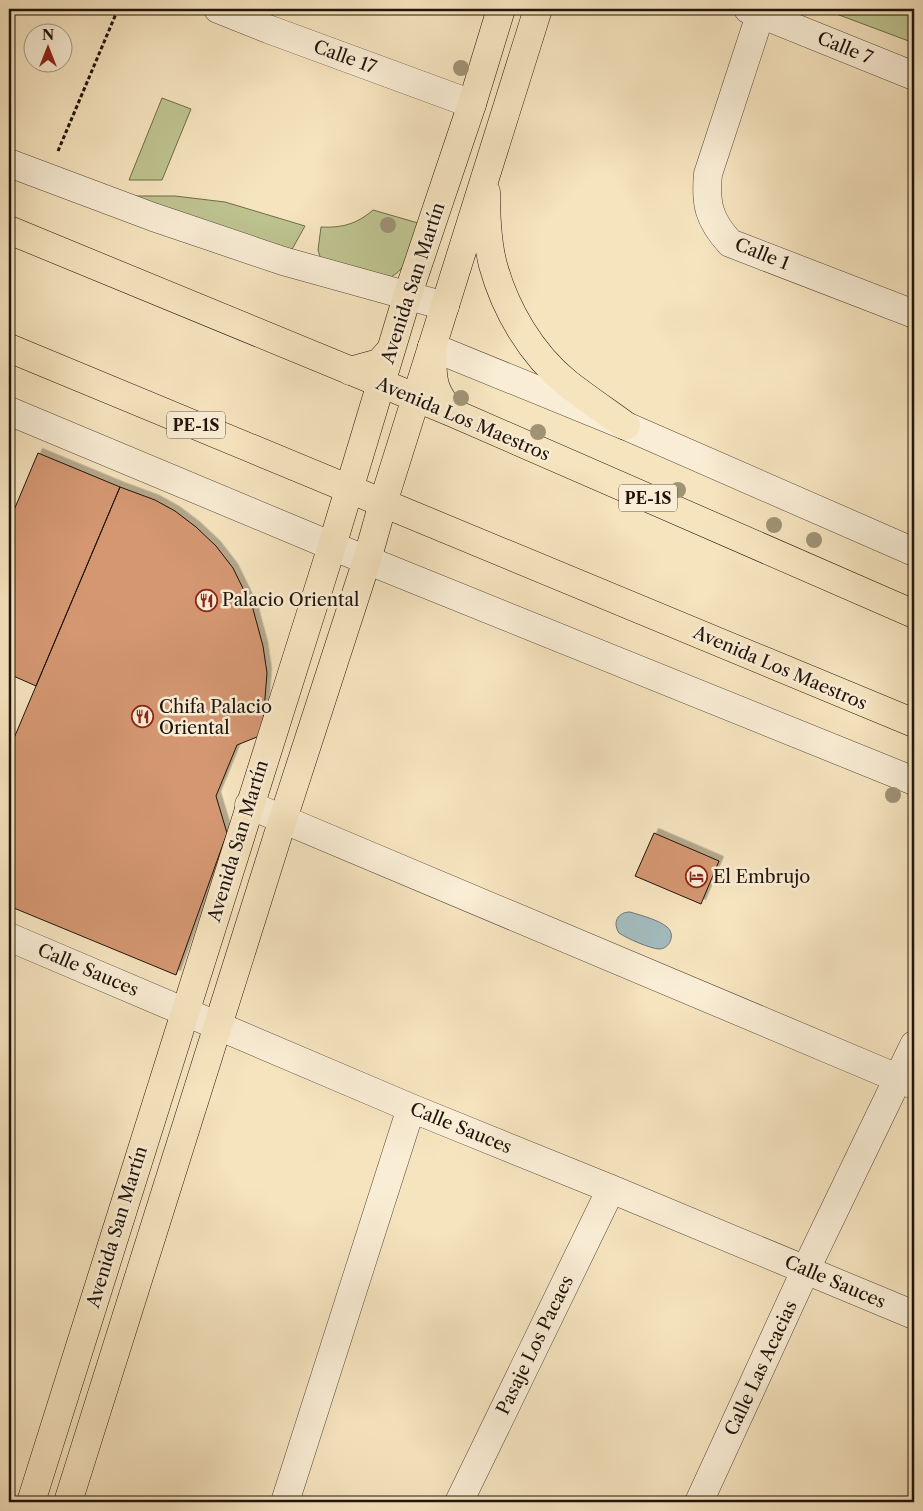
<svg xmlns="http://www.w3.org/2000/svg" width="923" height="1511" font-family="'Libre Caslon Text',serif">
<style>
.green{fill:#bec490;stroke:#6f6c4c}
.water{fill:#a3bbbe;stroke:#6f7876}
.building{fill:#d49772;stroke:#201309;filter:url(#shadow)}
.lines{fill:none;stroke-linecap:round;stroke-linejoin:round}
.minor-casing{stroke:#564736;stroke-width:29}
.major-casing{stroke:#201309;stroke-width:29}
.highway-casing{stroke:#201309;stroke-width:29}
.path{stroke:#201309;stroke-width:3;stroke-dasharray:4 2.5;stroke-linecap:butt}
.minor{stroke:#f9edd5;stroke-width:28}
.major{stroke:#f6e4bf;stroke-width:28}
.highway{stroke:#f6e4bf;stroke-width:28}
.tree{fill:#9f9375}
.labels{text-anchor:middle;stroke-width:5;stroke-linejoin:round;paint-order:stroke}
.shield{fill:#f9edd5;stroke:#615446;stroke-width:1}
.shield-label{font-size:16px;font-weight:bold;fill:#201309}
.street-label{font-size:18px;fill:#201309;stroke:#f9edd5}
.poi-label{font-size:18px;fill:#201309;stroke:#f9edd5;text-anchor:start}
</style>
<defs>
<filter id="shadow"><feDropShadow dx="4.5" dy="-4.5" stdDeviation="0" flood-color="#0004"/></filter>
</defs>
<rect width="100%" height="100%" fill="#f6e4bf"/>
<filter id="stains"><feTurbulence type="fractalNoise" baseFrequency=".004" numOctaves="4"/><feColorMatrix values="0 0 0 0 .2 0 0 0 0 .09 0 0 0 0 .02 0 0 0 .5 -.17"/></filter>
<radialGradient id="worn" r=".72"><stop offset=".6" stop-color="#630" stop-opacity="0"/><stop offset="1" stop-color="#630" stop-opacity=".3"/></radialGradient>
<path class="green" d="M823,9h91v34z
M162,98l29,11 -29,71h-33z
M133,196h42l50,6 80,24 -15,27z
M373,210l45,13c-7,24 -7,45 -31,56l-65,-16 -4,-13 3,-23c21,1 36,-3 52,-17z"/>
<path class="water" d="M630,912c10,3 29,8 37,15 9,7 3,22 -8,22 -8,0 -33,-11 -40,-16 -7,-11 -1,-21 11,-21z"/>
<path class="building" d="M38,453l82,34 -84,199 -27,-12v-152z
M120,487l35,13 20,11 21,16 20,19 17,22 20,41 10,37 4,27 -5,62 -25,10 -21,51 11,37 -51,142 -167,-69v-156z
M654,833l65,28 -18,43 -66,-28z"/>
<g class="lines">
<defs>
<path id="minor" d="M218,9l50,20 204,75
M748,9l166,67
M762,9l-54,165c-3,30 1,46 22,69l184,71
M9,163l144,54 130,44 162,45
M432,347l194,79 288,126
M9,411l323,135 582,235
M249,805l665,280
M9,937l402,171 200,81 303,126
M285,1502l126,-394
M459,1502l152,-313
M699,1502l107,-233 108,-224"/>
<path id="major" d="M486,192c0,24 1,50 7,73 12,44 38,89 74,118 19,15 40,29 59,43
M31,1502l301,-956 75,-249 65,-193 29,-95
M68,1502l215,-683 84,-259 16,-57 155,-494"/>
<path id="highway" d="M9,230l442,182 463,202
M432,347c1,30 -2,40 19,65
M9,348l905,375
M350,371l29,-8 11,-12"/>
</defs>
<use href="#minor" class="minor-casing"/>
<use href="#major" class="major-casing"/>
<use href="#highway" class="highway-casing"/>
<path class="path" d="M58,151l60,-142"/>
<use href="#minor" class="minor"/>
<use href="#major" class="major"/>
<use href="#highway" class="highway"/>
</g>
<g class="tree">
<circle cx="461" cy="68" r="8"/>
<circle cx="388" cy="225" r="8"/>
<circle cx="461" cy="398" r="8"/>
<circle cx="538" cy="432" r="8"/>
<circle cx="678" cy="490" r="8"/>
<circle cx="774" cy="525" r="8"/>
<circle cx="814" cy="540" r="8"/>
<circle cx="893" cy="795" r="8"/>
</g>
<defs>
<symbol id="restaurant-ring" viewBox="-11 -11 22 22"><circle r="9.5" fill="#f9edd5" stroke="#8f2418" stroke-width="1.5"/><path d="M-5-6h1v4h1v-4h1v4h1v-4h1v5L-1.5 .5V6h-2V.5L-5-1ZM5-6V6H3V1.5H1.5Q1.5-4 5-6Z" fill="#8f2418"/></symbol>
<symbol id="hotel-ring" viewBox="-11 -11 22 22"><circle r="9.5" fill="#f9edd5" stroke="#8f2418" stroke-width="1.5"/><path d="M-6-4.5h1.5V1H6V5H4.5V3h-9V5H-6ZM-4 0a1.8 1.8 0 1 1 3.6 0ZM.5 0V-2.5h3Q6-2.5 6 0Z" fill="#8f2418"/></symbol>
</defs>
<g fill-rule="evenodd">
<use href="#restaurant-ring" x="194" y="588" width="25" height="25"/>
<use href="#restaurant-ring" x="130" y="704" width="25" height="25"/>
<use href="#hotel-ring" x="684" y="864" width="25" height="25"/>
</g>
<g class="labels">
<g class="shield">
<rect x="167" y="411.5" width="58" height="27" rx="4"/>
<rect x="619" y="484.5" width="58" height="27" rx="4"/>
</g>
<g class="shield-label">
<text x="196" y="431">PE-1S</text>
<text x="648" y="504">PE-1S</text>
</g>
<g class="street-label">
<text transform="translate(845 48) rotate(22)" y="6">Calle 7</text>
<text transform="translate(345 57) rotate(20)" y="6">Calle 17</text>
<text transform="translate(762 254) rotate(22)" y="6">Calle 1</text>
<text transform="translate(413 283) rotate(-72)" y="6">Avenida San Martín</text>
<text transform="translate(463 419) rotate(23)" y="6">Avenida Los Maestros</text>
<text transform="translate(780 668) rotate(23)" y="6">Avenida Los Maestros</text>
<text transform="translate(238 841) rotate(-73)" y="6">Avenida San Martín</text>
<text transform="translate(88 970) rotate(23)" y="6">Calle Sauces</text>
<text transform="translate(461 1128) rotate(22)" y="6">Calle Sauces</text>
<text transform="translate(117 1227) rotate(-73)" y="6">Avenida San Martín</text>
<text transform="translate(835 1282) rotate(23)" y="6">Calle Sauces</text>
<text transform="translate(535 1345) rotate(-64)" y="6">Pasaje Los Pacaes</text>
<text transform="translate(761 1368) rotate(-65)" y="6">Calle Las Acacias</text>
</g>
<g class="poi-label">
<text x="222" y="606">Palacio Oriental</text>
<text x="159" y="713">Chifa Palacio<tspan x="159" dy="21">Oriental</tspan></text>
<text x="713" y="883">El Embrujo</text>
</g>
</g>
<rect width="923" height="1511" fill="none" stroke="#f6e4bf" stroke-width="30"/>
<rect x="10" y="10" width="903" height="1491" fill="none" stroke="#201309" stroke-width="2.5"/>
<rect x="15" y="15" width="893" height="1481" fill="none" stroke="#201309"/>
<g transform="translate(48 48)"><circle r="24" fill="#f9edd5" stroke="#a29683"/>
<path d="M0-4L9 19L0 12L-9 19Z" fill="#8f2418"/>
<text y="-8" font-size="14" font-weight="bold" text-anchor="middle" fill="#201309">N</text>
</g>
<rect width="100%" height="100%" filter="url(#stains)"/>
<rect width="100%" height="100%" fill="url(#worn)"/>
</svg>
